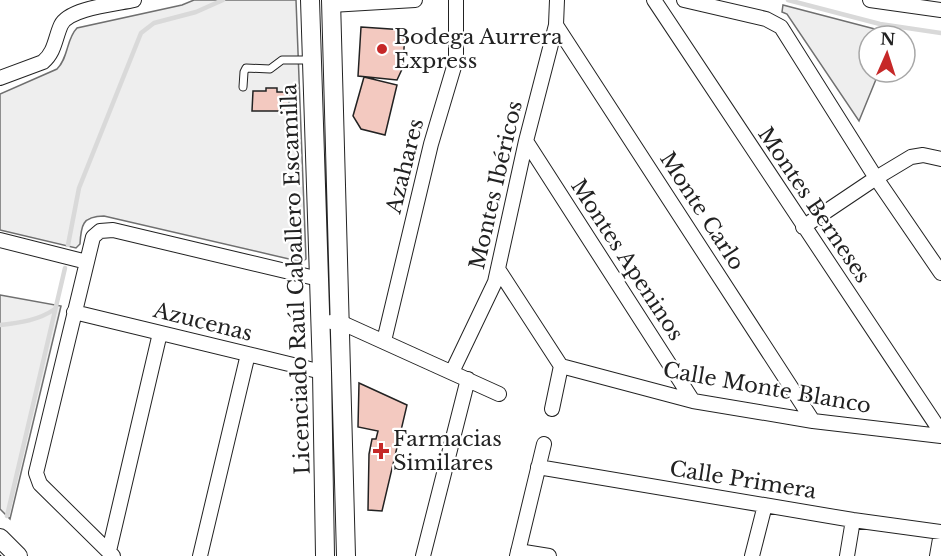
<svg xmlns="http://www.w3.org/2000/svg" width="941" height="556" font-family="'Libre Baskerville',serif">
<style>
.green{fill:#eee;stroke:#6f6f6f;stroke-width:1.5}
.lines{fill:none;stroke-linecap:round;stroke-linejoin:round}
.stream{stroke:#d9d9d9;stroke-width:4.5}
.building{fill:#f3c9c0;stroke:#222;stroke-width:1.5}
.lane-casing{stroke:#222;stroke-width:9}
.street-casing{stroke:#222;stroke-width:16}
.secondary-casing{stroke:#222;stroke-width:20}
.lane{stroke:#fff;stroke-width:7}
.street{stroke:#fff;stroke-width:14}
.secondary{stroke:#fff;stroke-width:18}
.fence{stroke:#222;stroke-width:1.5;stroke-dasharray:8 3;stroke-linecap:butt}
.poi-dot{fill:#c62828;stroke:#fff;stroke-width:2}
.labels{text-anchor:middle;stroke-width:4.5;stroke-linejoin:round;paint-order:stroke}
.poi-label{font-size:21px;fill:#222;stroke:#fff;text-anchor:start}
.street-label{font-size:21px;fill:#222;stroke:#fff}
</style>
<rect width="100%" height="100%" fill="#fff"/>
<path class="green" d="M194,0h102l10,259 -4,3 -198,-46c-22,0 -23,10 -24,28l-4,4 -76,-18v-136l57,-25c12,-12 9,-30 20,-41l105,-23z
M783,5l111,29 -1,2h-24v36h10l-20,49 -72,-107 -5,-2z
M0,295l61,11 -51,213 -10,-10z"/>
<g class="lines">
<path class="stream" d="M788,0l92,24 61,9
M68,245l11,-57 62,-155 13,-10 42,-11 27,-12
M0,325c20,-2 39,-5 55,-16
M7,516l58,-248"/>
</g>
<path class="building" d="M361,27l44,3 -2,37 -6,13 -39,-4z
M364,77l33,8 -12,50 -24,-6 -8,-13z
M266,88h11v4h12v19h-37l1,-20h13z
M359,383l48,22 -25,106 -14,-1 1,-56 3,-15h4l2,-8 -20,-4z"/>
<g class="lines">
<defs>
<path id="lane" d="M243,87l1,-15 2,-4 24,1 12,-9h28"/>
<path id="street" d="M654,0l287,432
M684,0l82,19 15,8 95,151 65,95
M870,0l71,10
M331,5l84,-5
M556,25l257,396
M0,78l43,-16c12,-10 12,-24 18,-37 8,-17 56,-21 73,-25
M526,141l167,260
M803,227l73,-49 35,-21 12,-2 18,4
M0,240l87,22
M498,269l63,97 132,35 120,20 128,15
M74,312l248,60
M331,322h9l159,72
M384,341l47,-197 25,-84v-60
M452,372l43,-90 31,-141 30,-116 1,-25
M552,409l9,-43
M538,467l315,53 88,12
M109,551l51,-218
M518,551l31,5
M113,556l-73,-72 -4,-11 57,-236 7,-6 13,-1 206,49
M200,556l48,-202
M423,556l45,-177
M517,556l27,-112
M752,556l13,-51
M847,556l6,-36
M937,556l4,-23"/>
<path id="secondary" d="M310,0l12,372 3,184
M331,0l15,556
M0,538l18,18"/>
</defs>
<use href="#lane" class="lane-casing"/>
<use href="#street" class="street-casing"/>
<use href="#secondary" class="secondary-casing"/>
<use href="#lane" class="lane"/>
<use href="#street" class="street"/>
<use href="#secondary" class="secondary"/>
<path class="fence" d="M0,555l1,1"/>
</g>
<g class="poi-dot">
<circle cx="382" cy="49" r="6"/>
<path d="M378 442h6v6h6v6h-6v6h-6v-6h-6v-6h6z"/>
</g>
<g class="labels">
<g class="poi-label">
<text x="394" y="44">Bodega Aurrera<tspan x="394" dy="24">Express</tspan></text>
<text x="393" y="446">Farmacias<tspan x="393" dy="24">Similares</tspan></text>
</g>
<g class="street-label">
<text transform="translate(405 166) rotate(-76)" y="7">Azahares</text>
<text transform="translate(496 185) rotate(-77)" y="7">Montes Ibéricos</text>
<text transform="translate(814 205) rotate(56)" y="7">Montes Berneses</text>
<text transform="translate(702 211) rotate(57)" y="7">Monte Carlo</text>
<text transform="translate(627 260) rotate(57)" y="7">Montes Apeninos</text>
<text transform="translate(296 279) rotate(-92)" y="7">Licenciado Raúl Caballero Escamilla</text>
<text transform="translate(203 322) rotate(14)" y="7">Azucenas</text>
<text transform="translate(767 388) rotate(10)" y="7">Calle Monte Blanco</text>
<text transform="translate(743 480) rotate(9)" y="7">Calle Primera</text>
</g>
</g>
<g transform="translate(887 54) rotate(3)"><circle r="28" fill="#ffffff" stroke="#a7a7a7" stroke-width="1.5"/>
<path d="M0-4.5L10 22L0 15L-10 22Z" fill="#c62828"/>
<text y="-9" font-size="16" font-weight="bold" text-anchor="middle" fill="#222222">N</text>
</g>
</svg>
